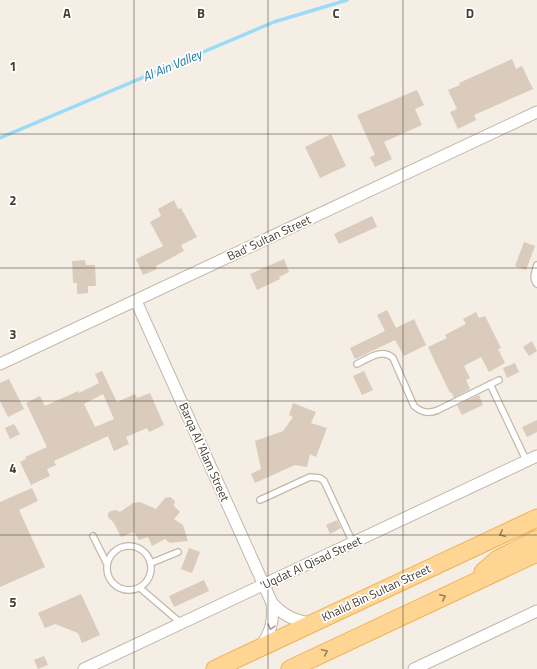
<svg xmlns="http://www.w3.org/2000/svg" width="537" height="669" font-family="'Titillium Web',sans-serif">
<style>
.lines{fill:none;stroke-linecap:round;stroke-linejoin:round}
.stream{stroke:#9cdbf6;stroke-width:3.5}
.building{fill:#dacbbd;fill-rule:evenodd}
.service-casing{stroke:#c3b8aa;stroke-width:8}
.minor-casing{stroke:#c3b8aa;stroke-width:13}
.primary-casing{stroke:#eeb25a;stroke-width:19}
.service{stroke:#fff;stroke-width:5.5}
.minor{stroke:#fff;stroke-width:11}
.primary{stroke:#ffd593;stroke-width:17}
.oneway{stroke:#9a825f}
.oneway2{stroke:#a39e9a}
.grid{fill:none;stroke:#473e34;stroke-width:1;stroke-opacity:0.55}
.labels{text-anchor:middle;stroke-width:3.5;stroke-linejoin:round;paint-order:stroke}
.street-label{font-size:12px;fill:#473e34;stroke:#fff}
.water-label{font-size:13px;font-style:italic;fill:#217aa2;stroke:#fff}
.grid-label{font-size:13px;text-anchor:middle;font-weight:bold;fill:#473e34;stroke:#fff;stroke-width:3.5;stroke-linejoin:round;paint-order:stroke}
</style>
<rect width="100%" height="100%" fill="#f4eee5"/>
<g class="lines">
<path class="stream" d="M0,138l274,-116 73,-22"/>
</g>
<path class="building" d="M512,59l4,10 6,-3 11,23 -59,26 2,5 -18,9 -8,-17 7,-3 -9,-19 12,-5 -1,-2z
M417,90l7,15 -9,4 7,16 -38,17 8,17 -17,8 -5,-10 5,-2 -18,-40z
M331,134l15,32 -26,12 -15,-31z
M174,200l4,9 3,-1 16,29 -16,8 3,6 -28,15 1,3 -14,6 -7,-16 27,-13 -13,-24 11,-6 -3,-7z
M372,216l5,11 -38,17 -5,-10z
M524,242l11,4 -9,24 -11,-4z
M284,259l5,13 -10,5 1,2 -23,11 -7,-16z
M85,260l1,5h9l1,21h-8v7l-11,1v-11h-4l-1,-22z
M387,310l9,18 18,-9 12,26 -22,11 -9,-16 -40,19 -5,-11 35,-17 -8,-16z
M476,312l3,6 6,-2 16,32 -3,1 7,14 -16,9 -8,-15 -17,9 6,12 -4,2 4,9 -16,9 -3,-6 -1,1 -22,-46 19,-9 -2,-3 21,-11 -3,-5z
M532,341l5,10 -8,5 -6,-9z
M515,363l4,9 -12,6 -4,-10z
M102,371l15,31 18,-8 2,4 13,-5 14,32 -15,7 -2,-4 -21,9 3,7 -15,7 -6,-15 -54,25 2,4 -9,4 3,7 -19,9 -11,-23 6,-3 -1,-2 22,-10 -21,-44 14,-7 5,10 33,-15 1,2 20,-10 -4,-9zM103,394l11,25 -19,8 -11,-23z
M364,371l9,19 -11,5 -9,-19z
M9,379l15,30 -16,8 -8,-16v-18z
M479,395l4,10 -21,10 -5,-10z
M293,403l23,9 -5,11 16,5 -11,29 -6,-3 -3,13 -12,-2 -40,18 -4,-9 10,-5 -6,-28 28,-10 10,-14 -4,-2z
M537,420v12l-10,5 -5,-10z
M14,424l6,10 -10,5 -5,-11z
M32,488l6,13 -19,9 26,57 -45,20v-85z
M170,497l5,4 -1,5 6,6 -6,7 9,6 5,16 -18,2 -5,-4 -13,7 -4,-9 -9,3 -5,-8 -13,5 -7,-14 -6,-6v-4l3,-2 5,-1 4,2 13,-9 7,-1 16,7 9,-11z
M337,520l4,8 -11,6 -4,-9z
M189,548l11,4 -8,21 -11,-4z
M204,580l5,11 -35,16 -5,-11z
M81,594l19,41 -18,8 -4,-10 -23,-9 -10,4 -7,-15z
M44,656l4,9 -10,4 -4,-9z"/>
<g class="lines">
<defs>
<path id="service" d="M537,265c-2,7 -5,14 0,19
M357,364c12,-6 25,-16 36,-6l21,48c8,7 15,8 24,4l61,-30
M490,384l36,76
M260,500l50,-23 10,1 4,3 29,62
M93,536l14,28
M107 568a22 22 0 1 1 44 0a22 22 0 1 1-44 0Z
M151,563l27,-11
M140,588l42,36"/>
<path id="minor" d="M136,301l136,302c12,13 23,18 40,20
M0,364l537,-252
M260,647c11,-14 14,-27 12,-44
M84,669l453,-213
M414,669l123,-58"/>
<path id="primary" d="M483,572l15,-13 39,-20
M215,669l322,-151
M290,669l247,-116"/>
</defs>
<use href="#service" class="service-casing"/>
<use href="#minor" class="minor-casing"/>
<use href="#primary" class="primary-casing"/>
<use href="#service" class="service"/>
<use href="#minor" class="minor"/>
<use href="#primary" class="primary"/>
</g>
<defs><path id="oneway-chevron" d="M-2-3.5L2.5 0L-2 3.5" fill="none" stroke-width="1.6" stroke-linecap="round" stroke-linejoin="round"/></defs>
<g class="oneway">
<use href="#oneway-chevron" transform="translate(502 534) rotate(155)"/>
<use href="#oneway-chevron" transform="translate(443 597) rotate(-25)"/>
<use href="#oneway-chevron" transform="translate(325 652) rotate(-25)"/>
</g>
<use class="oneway2" href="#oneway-chevron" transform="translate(271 627) rotate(106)"/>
<path class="grid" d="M134,0v669M268,0v669M403,0v669M0,134h537M0,268h537M0,401h537M0,535h537"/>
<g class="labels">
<g class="street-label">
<text transform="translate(269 238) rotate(-25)" y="4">Bad' Sultan Street</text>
<text transform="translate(204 452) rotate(66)" y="4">Barqa Al 'Alam Street</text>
<text transform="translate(311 563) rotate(-25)" y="4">'Uqdat Al Qisad Street</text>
<text transform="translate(376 593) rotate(-25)" y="4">Khalid Bin Sultan Street</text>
</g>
<g class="water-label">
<text transform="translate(172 65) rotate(-23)" y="5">Al Ain Valley</text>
</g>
</g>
<g class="grid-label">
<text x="67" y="18">A</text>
<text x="201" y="18">B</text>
<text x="336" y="18">C</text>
<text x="470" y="18">D</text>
<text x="13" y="71">1</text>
<text x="13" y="205">2</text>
<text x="13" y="339">3</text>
<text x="13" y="473">4</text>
<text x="13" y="607">5</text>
</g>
</svg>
